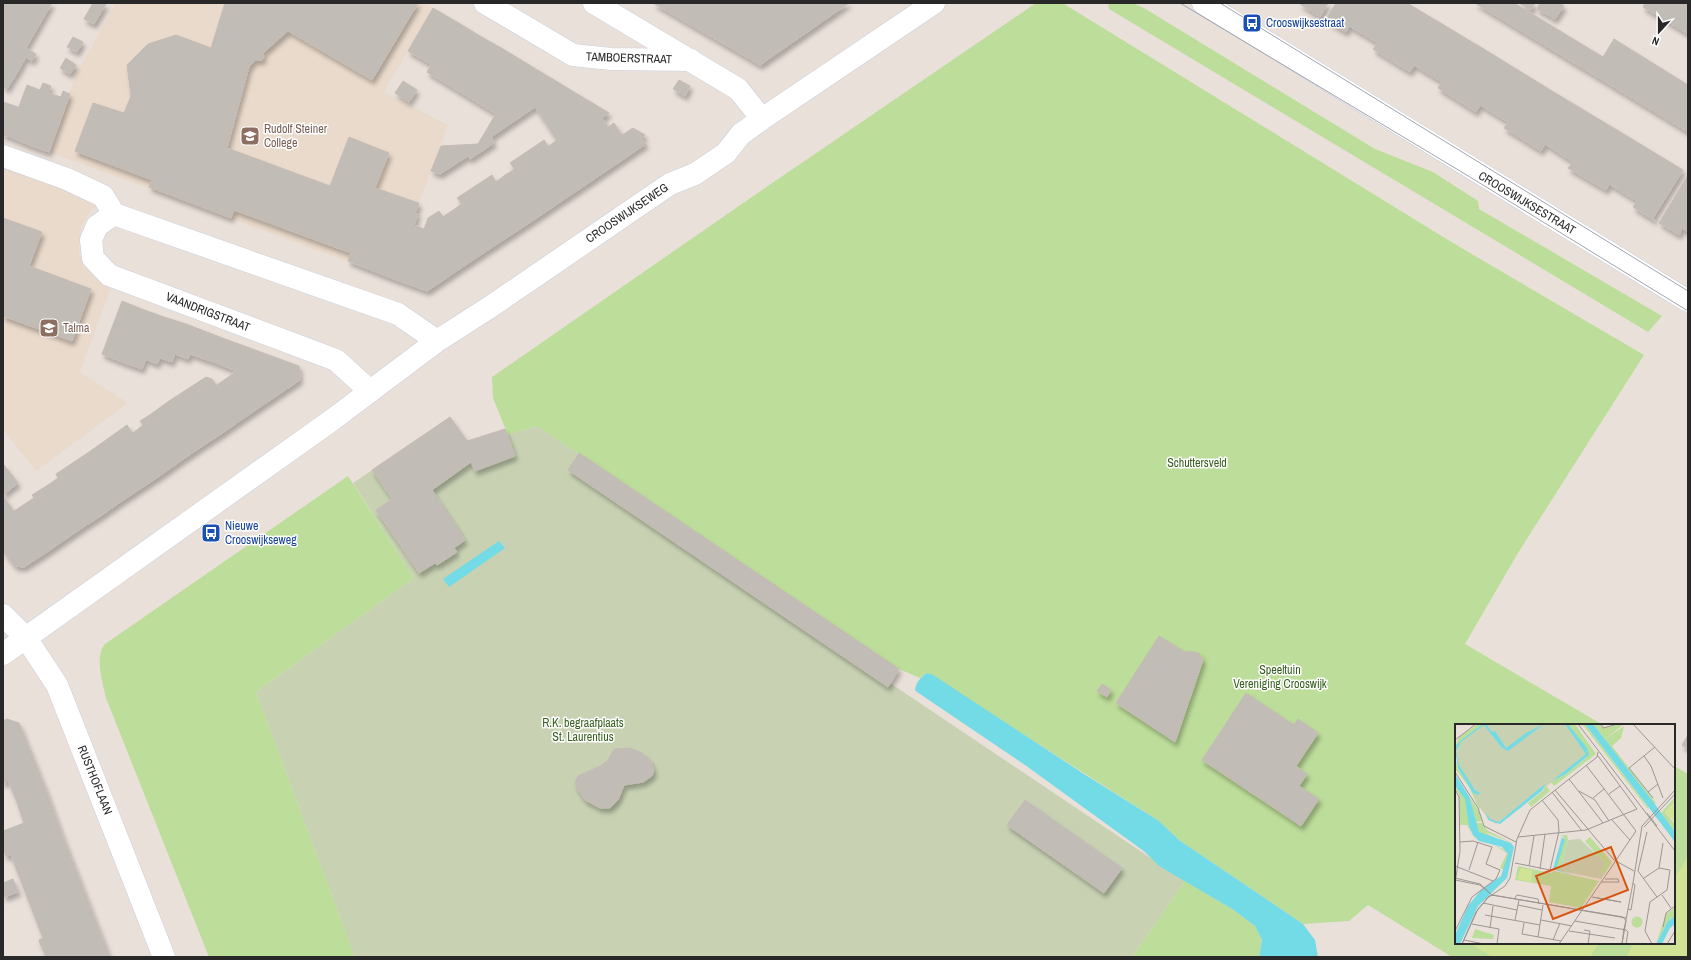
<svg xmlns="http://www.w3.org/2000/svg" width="1691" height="960" font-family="'Archivo Narrow',sans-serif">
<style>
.education{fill:#eadacb}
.green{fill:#bddd9a}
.cemetery{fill:#c8d2b3}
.pitch{fill:#d1e496}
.water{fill:#73dbe6}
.building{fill:#c2bcb6;stroke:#c5bcb4;filter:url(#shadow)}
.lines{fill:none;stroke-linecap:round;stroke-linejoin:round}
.minor-casing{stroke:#c9cfd9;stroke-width:23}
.minor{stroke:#fff;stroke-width:22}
.tram{stroke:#9ea4b1;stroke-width:1}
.labels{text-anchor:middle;stroke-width:3;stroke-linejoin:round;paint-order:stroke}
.transit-label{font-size:12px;fill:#164399;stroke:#fff;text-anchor:start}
.street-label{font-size:12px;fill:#282828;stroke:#fff}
.education-label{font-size:12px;fill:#785e54;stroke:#fff;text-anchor:start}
.park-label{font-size:12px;fill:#375f1e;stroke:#fff}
.inset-road{fill:none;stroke:#9c9693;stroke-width:1}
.view{fill:#d5540f;fill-opacity:0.15;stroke:#d5540f;stroke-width:2}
.inset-edge{fill:none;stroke:#282828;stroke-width:2}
</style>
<defs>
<filter id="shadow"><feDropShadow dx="2.5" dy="4.5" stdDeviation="2" flood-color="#0004"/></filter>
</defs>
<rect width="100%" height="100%" fill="#eae0da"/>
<path class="education" d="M116,3h309l8,5 -49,84 64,33 -29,78 -32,-11 -27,74 -311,-114 27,-78z
M3,164l97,40 -10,7 -9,16 -2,25 5,14 11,12 17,7 -32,87 48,31 -92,68 -33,-41z"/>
<path class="green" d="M1036,3l28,1 389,239 191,112 -126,198 -53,91 138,81h-147v218h218v-177l14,8v183h-236l-84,-52 -19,16 -46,3 -124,-84 -20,-19 -232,-148 -7,5 -21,-9 -362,-243 -29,9 -15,-37 -1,-21 257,-178z
M1108,3h24l12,5 231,141 58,23 45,29 1,8 183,107 -14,16 -539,-323z
M348,476l66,102 -158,114 99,265h-146l-103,-259c-3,-15 -12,-41 -1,-54z
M1185,881l47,28 23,17 7,14 -3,17h-127z"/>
<path class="cemetery" d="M450,417l17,24 38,-12 3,6 29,-9 362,243 -9,14 295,198 -53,76h-777l-99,-265 158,-114 -61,-95z"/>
<path class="pitch" d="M1688,857v100h-62l8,-14h40v-64z
M1469,943h130l-9,14h-98z"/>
<path class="water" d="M499,541l6,7 -56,39 -6,-8z
M927,673l6,2 151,99 75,47 20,19 124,84 12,16 3,17h-59l3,-17 -7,-14 -23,-17 -73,-43 -14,-14 -120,-87 -108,-73 -2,-2c1,-8 6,-13 12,-17z"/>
<path class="building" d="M3,3h49l-26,45 -23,-13z
M93,3l13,1 -12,20 -10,-5z
M225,3h193l-46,77 -84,-49 -25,22 1,4 -2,3h-7l-6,7 -22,81 103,38 19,-49 40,16 -14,35 44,15 -28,75 -43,-17 3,-8 -117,-43 -3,8 -82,-31 3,-7 -77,-29 18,-48 31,10 7,-17 -4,-31 21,-21 28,-9 35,13z
M653,3h196l-89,62z
M1301,3h27l-8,14 -20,-13z
M1336,3h71l15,9 -30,49 -19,-12 5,-6 -29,-17 -3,6 -23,-13h3z
M1475,3h39l89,54 11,-18 74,46v47z
M1519,3h16l-4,7z
M1540,3h19l5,3 -9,13 -18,-10z
M1645,3h43v31l-45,-27z
M433,8l24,14 -25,43 -24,-14z
M1422,12l65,39 -30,49 -19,-12 4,-6 -28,-17 -4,7 -18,-11z
M457,22l23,14 -30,50 -23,-14z
M3,35l33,19 -4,7 -6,-4 -7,13 -16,-10z
M480,36l23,13 -30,51 -23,-14z
M73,37l10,5 -6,10 -10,-5z
M503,49l23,14 -30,51 -23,-14z
M1487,51l65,40 -30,48 -18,-11 4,-6 -28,-17 -4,7 -19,-12z
M66,58l10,7 -6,9 -10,-6z
M3,60l16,10 -12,19 -4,-3z
M526,63l83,50 -7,5 6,9 6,-4 8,12 11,-7 12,7 -3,4 4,5 -68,46 -29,-44 8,-6 -22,-33 -44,30 3,6 -24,16 -2,-3 -28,18 -9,-3 10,-25 37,-2z
M679,80l11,6 -5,10 -12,-7z
M403,81l14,9 -8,12 -14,-9z
M43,83l8,3 -22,59 -21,-9 19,-51 13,5z
M63,91l7,3 -21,58 -20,-7 19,-52 13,4z
M1552,91l65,39 -30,49 -19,-11 5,-6 -28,-18 -4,7 -19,-12z
M3,102l15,5 -3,8 -12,-4z
M3,111l12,4 -7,21 -5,-1z
M1617,130l66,40 -30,48 2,3 -22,-14 4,-6 -28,-17 -3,6 -19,-11z
M544,140l34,50 -43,29 -30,-44 10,-6 -5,-6z
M492,175l4,7 9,-7 30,44 -53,35 -29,-44 9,-6 -5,-6z
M1688,175v57l-6,-4 -3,7 -20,-12z
M453,210l29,44 -55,37 -36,-13 24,-65 3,1 -4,11 10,4 4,-11 11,-7 4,6z
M3,218l39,14 -13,34 62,23 -19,52 -69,-25z
M122,301l20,8 -20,53 -20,-8z
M142,309l19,7 -19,53 -20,-7z
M161,316l25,8 -14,38 -12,-4 -3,6 -12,-5z
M186,324l39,15 -9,24 -26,-9 -2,5 -13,-5z
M225,339l74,27 1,14 -59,40 -24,-35 17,-12v-3l-18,-7z
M206,377l6,2 29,41 -20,14 -32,-46z
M189,388l32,46 -20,13 -32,-46z
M169,401l32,46 -19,13 -31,-46z
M151,414l31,46 -21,15 -28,-42 10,-8 -3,-4z
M450,417l17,24 38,-12 10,27 -40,15 -4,-9 -39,28 33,50 -11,8 3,4 -20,13 -2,-2 -16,10 -43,-63 16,-11 -20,-29z
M127,425l34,50 -39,26 -33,-49z
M89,452l33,49 -20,14 -34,-49z
M579,453l320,216 -11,18 -320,-217z
M4,465l14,18 -15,12v-29z
M68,466l34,49 -20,13 -31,-45 7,-5 -2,-4z
M51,483l31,45 -19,13 -31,-46z
M3,496l41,58 -20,13 -9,-1 -12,-15z
M34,498l29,43 -19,13 -30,-43z
M1159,636l26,16 5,-1 9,2 4,7 -28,82 -59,-39z
M1102,684l9,6 -4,7 -10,-6z
M1246,693l48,32 4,-6 20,14 -22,33 11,8 -8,12 20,13 -18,27 -99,-66z
M7,719l12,4 27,67 -29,12 -9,-22 -5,4v-63z
M1688,735v14l-6,-4z
M630,748l12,5 8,7 4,10 -2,6 -9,6 -19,3 -6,15 -8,8h-10l-15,-8 -9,-13 -1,-5 3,-6 24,-11 6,-5 6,-11z
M46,790l16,44 -56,22 -3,-7v-18l21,-8 -7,-21z
M1025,800l97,68 -18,25 -97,-68z
M62,834l33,85 -56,22v-1l4,-2 -32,-83 -5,1z
M13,879l5,13 -14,5 -1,-14z
M95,919l15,38h-64l-7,-16z"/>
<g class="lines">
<defs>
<path id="minor" d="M485,3l88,52 38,4 80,1
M594,3l144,86 24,30
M1203,3l485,298
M3,156l64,23 36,17 11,18 284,100 39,27
M114,214l-17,12 -6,14 2,18 16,17 227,85 34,31
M3,615l23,23 31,47 107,272
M3,654l329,-234 105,-79 53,-34 180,-123 25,-10 31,-21 15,-19 21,-15 172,-116"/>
</defs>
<use href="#minor" class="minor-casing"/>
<use href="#minor" class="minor"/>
<path class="tram" d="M1180,3l285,171 223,137
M1220,3l468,288"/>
</g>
<defs>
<symbol id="bus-square" viewBox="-11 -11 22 22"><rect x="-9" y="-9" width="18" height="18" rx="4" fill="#1a4fb4" stroke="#fff"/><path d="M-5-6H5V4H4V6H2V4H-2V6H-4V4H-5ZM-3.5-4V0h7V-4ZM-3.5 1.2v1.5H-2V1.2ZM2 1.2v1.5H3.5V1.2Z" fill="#fff"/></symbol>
<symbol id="school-square" viewBox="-11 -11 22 22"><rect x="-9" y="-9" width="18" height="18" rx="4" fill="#8d6e63" stroke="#fff"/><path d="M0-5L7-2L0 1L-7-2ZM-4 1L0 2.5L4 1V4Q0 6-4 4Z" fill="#fff"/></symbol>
</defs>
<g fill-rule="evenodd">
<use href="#bus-square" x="1241" y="12" width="22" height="22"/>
<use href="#school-square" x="239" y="125" width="22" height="22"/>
<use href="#school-square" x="38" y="317" width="22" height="22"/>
<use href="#bus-square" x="200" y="522" width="22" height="22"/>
</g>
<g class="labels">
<g class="transit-label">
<text x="1266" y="27">Crooswijksestraat</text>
<text x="225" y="530">Nieuwe<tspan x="225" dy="14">Crooswijkseweg</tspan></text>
</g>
<g class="street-label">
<text transform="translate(629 58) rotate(2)" y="4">TAMBOERSTRAAT</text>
<text transform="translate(1527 203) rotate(31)" y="4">CROOSWIJKSESTRAAT</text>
<text transform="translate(627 213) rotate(-34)" y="4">CROOSWIJKSEWEG</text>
<text transform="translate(208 312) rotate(21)" y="4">VAANDRIGSTRAAT</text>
<text transform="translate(95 780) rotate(68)" y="4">RUSTHOFLAAN</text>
</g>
<g class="education-label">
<text x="264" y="133">Rudolf Steiner<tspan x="264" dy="14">College</tspan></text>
<text x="63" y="332">Talma</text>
</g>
<g class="park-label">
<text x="1197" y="467">Schuttersveld</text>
<text x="1280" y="674">Speeltuin<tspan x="1280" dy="14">Vereniging Crooswijk</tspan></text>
<text x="583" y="727">R.K. begraafplaats<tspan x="583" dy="14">St. Laurentius</tspan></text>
</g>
</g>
<g transform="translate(1455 724)">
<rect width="220" height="220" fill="#eae0da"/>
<path d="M23,0h5l-28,23 4,-10zM113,0h7l21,30 -42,32 -4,-5 16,-7 20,-16 2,-7zM130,0l63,83v2l-65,-84zM138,0h8l1,4 22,-4 -19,15 19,-13 -3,12 -9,8 44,57 -2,1zM0,33l3,11 26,38 -5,3 -10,-22 -13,-17zM90,60l5,7 -19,16 -3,-4 16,-13zM0,62l4,5 1,1 4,3 2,4 4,30 6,12 -9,-16h-8v-30zM14,72l10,16 3,9 -7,1zM220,73v5l-10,10 10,12v8l-14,-19zM20,99h7l5,7 25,13 -27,-11 8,5 -10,-2 -4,-3zM106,111h6l1,5 -8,31 -5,-2 8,-23 1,-9zM135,113l22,25 -8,13 -5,-4 5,-8 -19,-22zM39,121l13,6 1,5 -4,14 -4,-2 7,-15zM63,142l33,7 3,-2 45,10 -18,27 -32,-6 2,-16 -36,-6zM220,183v9l-7,5 -12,23 10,-30zM176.5 198a5.5 5.5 0 1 1 11 0a5.5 5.5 0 1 1-11 0ZM20,205l19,6 -1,4 -21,-1z" fill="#bddd9a"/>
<path d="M28,0h83l21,27v5l-91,68 -7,-4 -11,-15 -6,-17 -14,-22 -2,-14 3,-9zM125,115l25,24 -5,8 4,3 -3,5 -41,-8 8,-31z" fill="#c8d2b3"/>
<path d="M220,79v19l-10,-10zM66,144l11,2 -1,11 4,2 -18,-4z" fill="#d1e496"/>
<path d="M28,0h3l6,8 3,-1 11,17 20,-15 18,-9 -36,27 -6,-3 -18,-23 -23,17 -5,9 3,14 16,25 5,3 -2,2 -5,-2 -15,-25 -3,-21 5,-6zM110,0h3l19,24 2,7 -23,19 -14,7 34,-27zM130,0h8l61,79 21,29v10zM0,50l14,22 10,36 32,11 3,4 -7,31 -29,28 -18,38h-5v-9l13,-29 13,-16 20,-14 7,-22 -6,-7 -23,-6 -6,-6 -4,-9 -4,-27 -10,-13zM90,60l-2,6 -43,34 -12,-4 -2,-8 4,7 9,3zM107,113l3,3 -9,29 19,7 -22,-7zM220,192v8l-5,4 -8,16h-6l12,-23z" fill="#73dbe6"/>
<path class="inset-road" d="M123,0l97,127M146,0l2,4 15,-4M178,0l42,45M0,16l21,-16M189,32l7,10 12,32M0,48l23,36 6,18 32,16M114,55l34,44M0,65l4,8 1,54 -5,32M100,66l59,70 20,11M124,67l16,9 14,21M97,68l30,39M193,68l10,-8M154,70l11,-8M138,74l11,-9M198,74l-24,-30 26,-21M192,89l10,13M157,96l18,20M189,103l31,-33M63,113l68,-7 51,-21 -39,-53M60,139l35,7 9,-39 -1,-11 -16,-20M0,142l38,15M74,142l5,-30M204,144l4,-25M85,145l5,-35M14,146l9,-28M183,147l9,-39M183,147l19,26M0,154l25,6 12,11 131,22 3,4 -4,23M189,154l15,-10 11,2 -3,20 -17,12 -5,29 7,13M150,155h13l1,3M0,156l25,5 12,10 134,23M147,158h17M178,159l9,-57 33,-36M207,171l9,13M137,173l29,5M142,174l24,4M31,175l19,-13 5,-8 7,-39 13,-29 67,-53 1,-5M59,175l3,-4 21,4 1,5M28,179l34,7M63,181l24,5M173,185l3,1 4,-25 -2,-2M30,191l55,10M60,196l4,-20M86,196l31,6M120,197l51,9 2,2 -2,12M69,199l-2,11 39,7M17,200l27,5 -2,15M208,203l3,-14 9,-7M35,204l3,-22M129,206l6,1 -2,13M169,206l9,-47M0,207l17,-34 24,-18 4,-9 -14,-6 6,-17 -19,-6 -13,1M114,207l46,7M83,213l5,-32M9,216l20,4M98,216l7,-17M7,220l14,-32 11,-13M7,220l16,-35 11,-13 5,-1M104,220l77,-113 -50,-66M167,220l2,-16M212,220l8,-13"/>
<path class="view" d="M156,123l17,43 -75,29 -17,-43z"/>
<rect width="220" height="220" class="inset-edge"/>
</g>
<rect width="1691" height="960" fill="none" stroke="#282828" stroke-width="8"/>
<g transform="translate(1659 32) rotate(201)" stroke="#ffffff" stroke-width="3" paint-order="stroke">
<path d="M0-3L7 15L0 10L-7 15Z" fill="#282828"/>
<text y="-6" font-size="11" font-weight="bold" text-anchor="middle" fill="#282828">N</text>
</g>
</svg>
